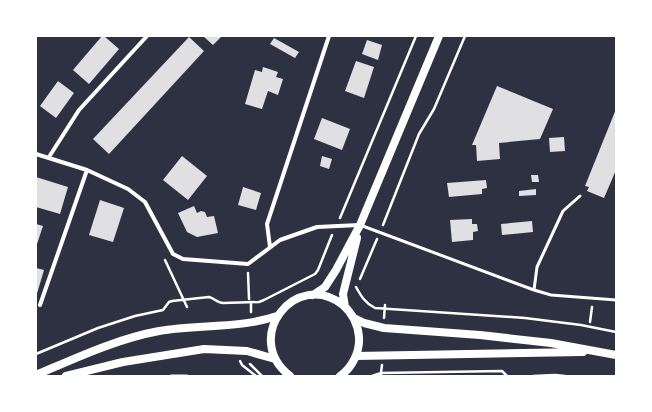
<svg xmlns="http://www.w3.org/2000/svg" width="652" height="412" font-family="'Titillium Web',sans-serif">
<style>
.building{fill:#e0e0e3}
.lines{fill:none;stroke-linecap:round;stroke-linejoin:round}
.path{stroke:#fff;stroke-width:2.5}
.service{stroke:#fff;stroke-width:3}
.minor{stroke:#fff;stroke-width:4}
.secondary{stroke:#fff;stroke-width:8}
</style>
<rect width="100%" height="100%" fill="#2d3142"/>
<path class="building" d="M102,36h2l15,13 -30,35 -16,-14z
M203,36h19l-9,9z
M189,37l15,14 -95,103 -16,-15z
M274,38l25,14 -4,6 -25,-14z
M367,40l15,5 -4,15 -16,-6z
M356,61l18,6 -10,31 -19,-7z
M263,67l15,5 -2,5 7,2 -5,16 -10,-4 -6,18 -17,-5 10,-34 7,2z
M58,81l16,12 -18,25 -16,-12z
M497,86l56,23 -13,30 -41,4 1,16 -23,2 -1,-16h-4z
M616,109v61l-12,28 -17,-7 2,-4 -4,-1z
M322,118l28,11 -8,21 -28,-11z
M564,137l1,14 -15,1 -1,-14z
M182,156l25,20 -19,24 -25,-20z
M322,156l10,3 -3,10 -9,-3z
M531,175h7l1,7h-7z
M36,177l32,10 -8,27 -24,-7z
M486,180l1,8 -5,1v5l-33,3 -2,-14z
M243,187l18,6 -5,17 -18,-5z
M536,189v6l-17,1v-5z
M100,200l24,8 -11,34 -24,-7z
M194,206l3,7 4,-2 4,1 2,5 7,-1 4,17 -21,4 -10,-5 -9,-19z
M472,219v5h5l1,7 -5,1v8l-21,2 -2,-22z
M532,221l1,11 -31,3 -1,-11z
M36,224l7,2 -7,21z
M36,268l8,2 -8,27z"/>
<g class="lines">
<path class="path" d="M340,218l76,-182
M383,225l36,-91 15,-25 31,-73
M165,260l22,47
M248,273l1,26
M360,279l17,-40
M356,287c5,9 9,16 19,21l150,10 56,7 35,7
M251,312v-10
M384,318l1,-13
M590,322l2,-15
M36,354l62,-26 37,-12 28,-6 6,-8 3,-1 37,-4c5,1 8,6 14,6l36,-1 5,-2 51,-26 3,-4 14,-35
M240,361l2,4 14,11
M250,364l12,12
M382,365l-1,8 121,-2 5,5
M372,376l9,-3v3
M533,376l22,-1 10,1"/>
<path class="service" d="M360,225l174,65 17,5 65,5
M534,290l3,-23 26,-56 17,-15
M171,376h16"/>
<path class="minor" d="M36,154l51,16 41,19 17,13 28,52 10,5 65,5 32,-24 37,-13 42,-2
M49,157l30,-47 68,-74
M270,247l-3,-23 62,-188
M40,305l47,-135"/>
<path class="secondary" d="M313,295l12,-8 11,-17 24,-45 79,-189
M345,307l-2,-13 14,-56
M354,318l10,5 20,5 96,7 71,8 65,12
M356,356l227,-4
M36,375c40,-17 80,-36 123,-44 39,-7 80,-2 118,-15
M66,376l57,-14 81,-13 43,2 28,8
M290,376c-49,-38 6,-108 53,-71 9,8 15,20 16,32 1,15 -7,31 -19,39"/>
</g>
<rect width="652" height="412" fill="none" stroke="#ffffff" stroke-width="74"/>
</svg>
